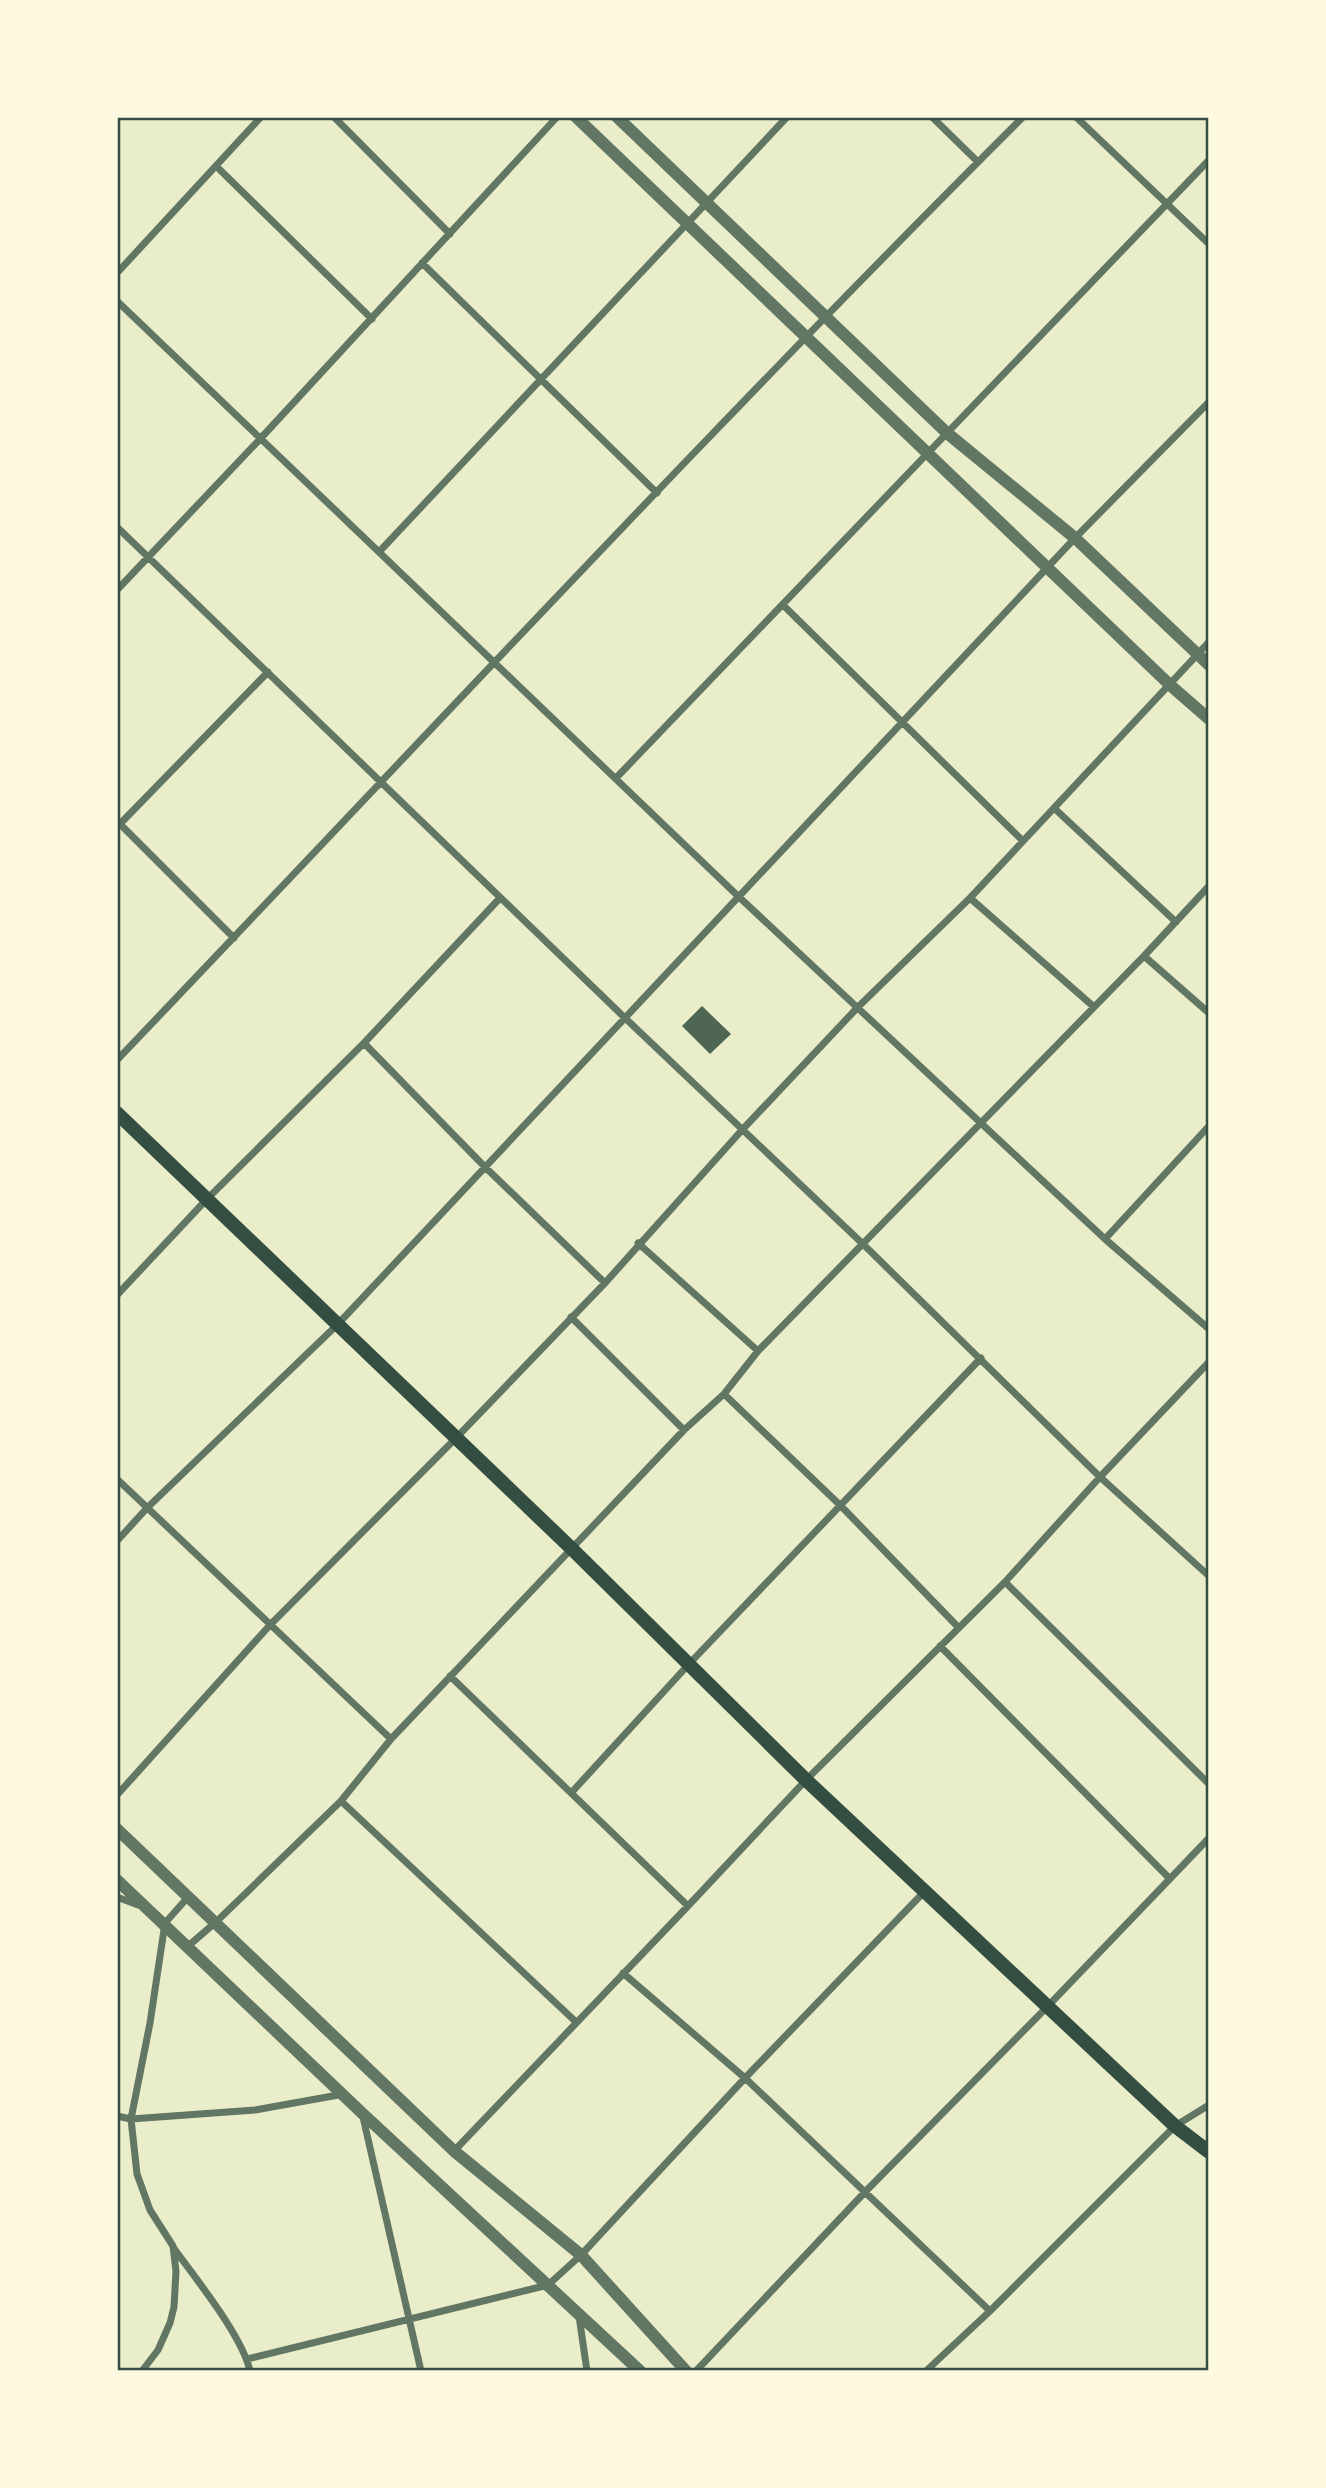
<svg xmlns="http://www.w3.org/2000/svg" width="1326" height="2488" font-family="Montserrat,sans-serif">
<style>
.building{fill:#4f6655}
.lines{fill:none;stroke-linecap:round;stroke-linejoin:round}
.minor{stroke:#617663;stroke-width:7}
.tertiary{stroke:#617663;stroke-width:12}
.secondary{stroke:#344e41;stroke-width:14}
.neatline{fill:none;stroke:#344e41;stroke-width:2.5}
</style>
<rect width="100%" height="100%" fill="#e9edc9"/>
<path class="building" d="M702,1006l29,28 -21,20 -28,-28z"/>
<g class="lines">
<path class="minor" d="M334,117l116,117
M932,117l46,45
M1076,117l133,127
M216,166l156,153
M422,263l235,230
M117,273l144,-156
M117,301l622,596 366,342 104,90
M117,527l508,491 239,227 236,232 109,99
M379,552l408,-435
M117,590l144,-152 296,-321
M783,605l240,236
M617,777l592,-617
M1054,808l122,114
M118,822l116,116
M117,827l151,-155
M970,898l124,109
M1144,956l65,57
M364,1043l121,124 120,116
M117,1060c301,-315 597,-635 906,-943
M1105,1239l104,-113
M638,1243l120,108
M117,1295l90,-96 157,-156 136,-145
M571,1317l113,113
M724,1394l117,112 118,122
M117,1479l274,260
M117,1541l30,-33 191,-184 737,-786 134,-136
M1005,1582l204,202
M940,1646l230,233
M450,1676l238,230
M572,1792l117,-128 292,-306
M117,1795l153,-170 186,-187 149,-155 137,-153 116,-123 112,-109 239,-256
M341,1801l235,221
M117,1897l21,8
M187,1947l29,-25 125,-121 50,-62 293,-309 40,-36 34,-43 386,-395 65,-70
M623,1973l122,105 245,233
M117,2116l14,3 124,-9 89,-16
M363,2117l58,254
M454,2151l234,-245 118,-126 199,-198 95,-105 109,-115
M173,2247c22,31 69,88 77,124
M579,2316l8,55
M247,2359l301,-74 33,-30 164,-177 179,-186
M142,2371l16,-21 12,-27 4,-16 2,-36 -3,-25 -23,-36 -13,-36 -6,-55 19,-96 15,-100 24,-27
M696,2371l169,-179 182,-185 162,-169
M926,2371l64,-60 185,-185 34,-21"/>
<path class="tertiary" d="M576,117l594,568 39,34
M617,117l330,316 128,105 134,127
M117,1829l337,322 127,104 105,116
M117,1880l245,233 278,258"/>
<path class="secondary" d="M117,1113l454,435 235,232 369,346 34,26"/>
</g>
<rect width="1326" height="2488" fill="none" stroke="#fefae0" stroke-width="238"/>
<rect x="119" y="119" width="1088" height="2250" class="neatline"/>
</svg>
